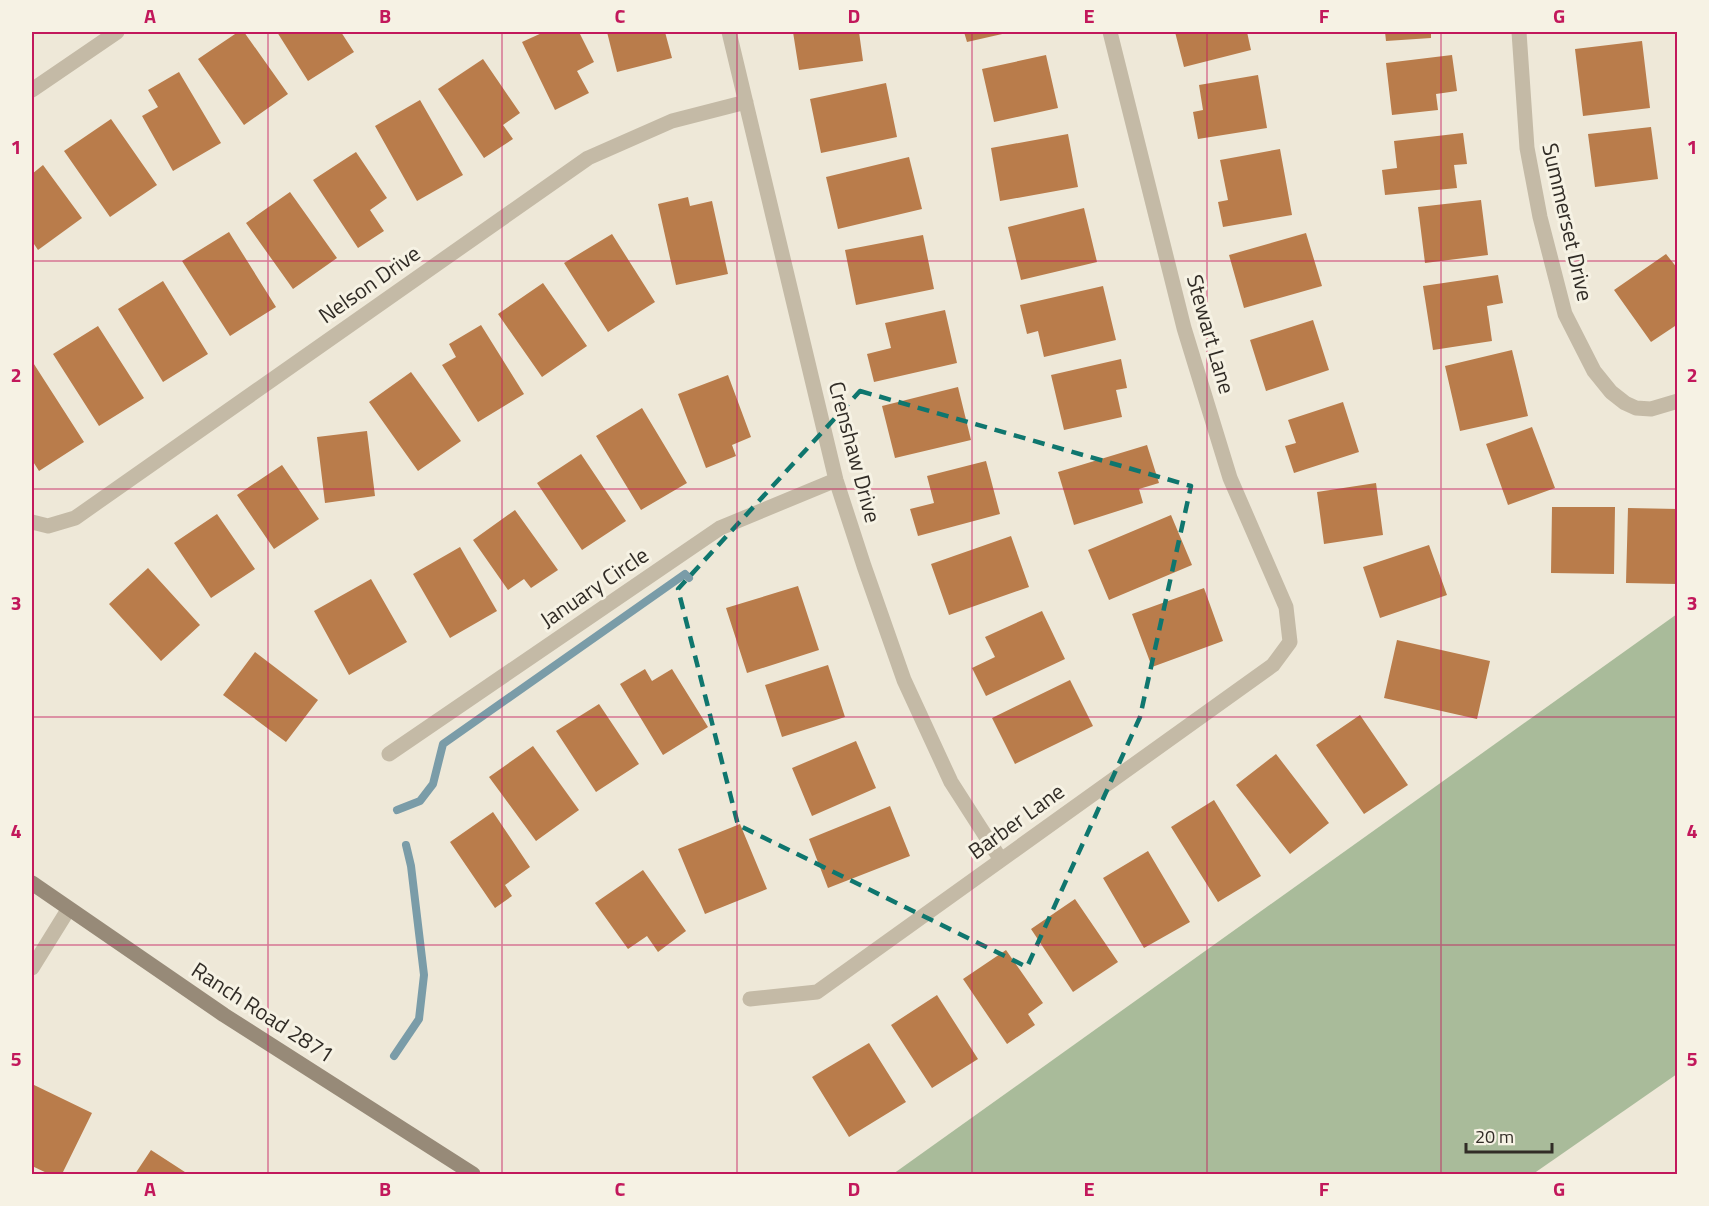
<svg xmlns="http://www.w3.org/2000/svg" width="1709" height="1206" font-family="'Titillium Web',sans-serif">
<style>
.green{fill:#a9bb9a}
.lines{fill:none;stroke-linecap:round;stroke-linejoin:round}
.stream{stroke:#7a9ca8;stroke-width:8}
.building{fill:#b97c4b}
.minor{stroke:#c4baa6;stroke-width:15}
.secondary{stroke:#978a78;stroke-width:15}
.marked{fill:none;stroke:#0f766e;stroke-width:4.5;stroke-dasharray:12 8;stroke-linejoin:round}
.grid{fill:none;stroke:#c2185b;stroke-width:1.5;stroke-opacity:0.55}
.labels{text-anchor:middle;stroke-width:6;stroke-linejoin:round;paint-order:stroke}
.street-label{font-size:22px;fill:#312c26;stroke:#f6f2e4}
.neatline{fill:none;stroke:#c2185b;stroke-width:2}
.grid-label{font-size:20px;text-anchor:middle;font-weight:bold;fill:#c2185b}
</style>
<rect width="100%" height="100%" fill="#eee8d8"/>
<path class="green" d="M1677,614v460l-144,100h-640z"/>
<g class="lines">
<path class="stream" d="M397,810l23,-9 13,-17 10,-40 242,-170 4,4
M394,1056l25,-37 5,-44 -13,-109 -5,-21"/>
</g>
<path class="building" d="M238,32h6l44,62 -44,31 -46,-66z
M277,32h64l13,20 -46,29z
M544,32h35l15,30 -17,9 12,22 -34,17 -33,-68z
M607,32h58l7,26 -55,14z
M793,32h66l4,29 -64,9z
M964,32h47l-44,10z
M1175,32h72l4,18 -67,17z
M1385,32h46v6l-45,3z
M1642,41l8,67 -67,8 -8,-67z
M1046,55l12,53 -64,14 -12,-53z
M1452,55l5,36 -21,3 2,16 -46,5 -6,-52z
M483,59l37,54 -17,12 10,14 -29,19 -46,-69z
M179,72l42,71 -48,28 -31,-55 16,-9 -10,-17z
M1258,75l9,53 -69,11 -5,-27 10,-2 -4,-25z
M886,83l11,54 -76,16 -11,-54z
M420,100l43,75 -46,26 -42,-75z
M111,119l46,66 -47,32 -46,-66z
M1651,127l7,52 -63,8 -7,-53z
M1463,133l4,31 -13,1 3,23 -72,7 -3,-25 15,-2 -3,-27z
M1068,134l10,53 -78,14 -9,-53z
M1280,149l12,66 -69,12 -5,-25 10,-2 -8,-40z
M356,152l31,46 -17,12 14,21 -26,17 -45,-68z
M909,157l13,52 -84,20 -12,-52z
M43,165l39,53 -44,32 -6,-9v-67z
M290,192l47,66 -44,31 -47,-66z
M688,197l2,9 22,-5 16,73 -52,11 -18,-81z
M1481,200l7,55 -63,8 -7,-56z
M1084,208l13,54 -76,18 -13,-53z
M229,232l47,75 -46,29 -48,-75z
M1306,233l16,53 -78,22 -15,-53z
M612,234l43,68 -47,30 -44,-69z
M923,235l11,54 -78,16 -11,-55z
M1666,254l12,15v55l-27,18 -37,-52z
M1498,275l5,28 -16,3 5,35 -59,9 -10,-64z
M163,281l45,73 -45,28 -45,-73z
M543,283l44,63 -45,31 -44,-63z
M1103,286l13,54 -72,17 -6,-26 -11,3 -7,-29z
M945,310l12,53 -83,19 -7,-28 24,-6 -6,-25z
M1313,320l16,50 -63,21 -16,-51z
M481,325l43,69 -46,28 -36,-57 14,-8 -7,-13z
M98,326l46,72 -45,28 -46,-72z
M1512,350l16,66 -68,15 -15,-65z
M1121,359l6,29 -11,2 6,27 -58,13 -13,-55z
M32,361l52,81 -45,29 -7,-11z
M411,372l50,69 -43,30 -49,-69z
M728,375l23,62 -19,8 4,11 -30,12 -28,-74z
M958,387l13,53 -76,18 -13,-52z
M1343,402l16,50 -65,21 -9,-27 11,-3 -8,-23z
M642,408l45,75 -46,27 -45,-74z
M1532,427l23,61 -47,17 -22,-61z
M367,431l8,65 -50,7 -8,-66z
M1147,445l12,38 -20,6 4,14 -69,22 -16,-53z
M581,454l45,67 -44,29 -45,-67z
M986,461l14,53 -82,22 -8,-27 24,-6 -7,-27z
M282,465l37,54 -45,30 -37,-54z
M1376,483l7,52 -59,9 -7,-52z
M1552,507h63l-1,67 -63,-1z
M1628,508l50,1v75l-52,-1z
M515,510l43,60 -27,18 -7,-9 -16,11 -35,-50z
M217,514l38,55 -44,29 -37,-55z
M1171,515l21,50 -83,35 -21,-50z
M1011,536l18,51 -80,28 -18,-51z
M1429,545l18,50 -67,23 -17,-51z
M460,547l37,64 -47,27 -37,-64z
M148,568l52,57 -39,36 -52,-57z
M371,579l36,63 -58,33 -35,-64z
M798,586l21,64 -72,23 -21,-65z
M1204,588l19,53 -71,26 -20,-53z
M1042,611l23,48 -79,37 -14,-28 23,-11 -10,-20z
M1397,640l93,21 -13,58 -93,-21z
M255,652l63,48 -32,42 -63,-47z
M828,665l17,52 -63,20 -17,-52z
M645,669l7,12 20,-12 36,58 -45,28 -43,-71z
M1070,680l23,46 -78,38 -23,-46z
M599,704l40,60 -43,28 -40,-61z
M1360,715l48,70 -44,29 -48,-69z
M856,741l20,47 -64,28 -20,-48z
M533,746l46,64 -43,31 -47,-64z
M1276,754l53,69 -39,31 -54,-69z
M1214,800l47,76 -43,26 -47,-75z
M890,806l20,50 -82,32 -19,-49z
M493,812l37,55 -25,18 7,11 -17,12 -45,-66z
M740,824l27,65 -62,25 -27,-65z
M1148,851l42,71 -46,26 -41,-70z
M643,870l43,61 -28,21 -11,-16 -19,13 -33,-46z
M1075,899l43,63 -45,30 -42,-63z
M1006,950l37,53 -15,11 7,11 -28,19 -44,-65z
M937,995l41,64 -46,29 -41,-63z
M869,1043l37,59 -57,35 -37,-60z
M32,1084l60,29 -30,61h-13l-17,-8z
M151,1150l37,24h-53z"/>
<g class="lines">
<path class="minor" d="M729,32l107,448 28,86 40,114 47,102 50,78
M1519,32l8,116 13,69 25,97 29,57 17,21 14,11 11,5 15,1 27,-8
M32,90l85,-58
M32,522l16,4 27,-8 513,-360 84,-37 74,-19
M389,754l331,-226 116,-48
M32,968l36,-58
M750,999l67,-7 456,-327 17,-23 -4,-35 -56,-129 -46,-150 -74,-296"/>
<path class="secondary" d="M32,883l192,132 249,159"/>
</g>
<path class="marked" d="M860,391l331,95 -51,231 -113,250 -289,-142 -60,-236z"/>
<path class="grid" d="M268,32v1142M502,32v1142M737,32v1142M972,32v1142M1207,32v1142M1441,32v1142M32,261h1646M32,489h1646M32,717h1646M32,945h1646"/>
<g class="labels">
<g class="street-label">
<text transform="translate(1568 222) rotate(77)" y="8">Summerset Drive</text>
<text transform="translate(369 284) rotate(-35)" y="8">Nelson Drive</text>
<text transform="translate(1211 334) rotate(74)" y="8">Stewart Lane</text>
<text transform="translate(855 452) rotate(75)" y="8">Crenshaw Drive</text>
<text transform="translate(594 587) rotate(-34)" y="8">January Circle</text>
<text transform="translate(1016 821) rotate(-36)" y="8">Barber Lane</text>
<text transform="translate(263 1012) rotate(33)" y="8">Ranch Road 2871</text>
</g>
</g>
<rect width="1709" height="1206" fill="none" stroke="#f6f2e4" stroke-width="66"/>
<path d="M1466 1143v9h86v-9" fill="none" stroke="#312c26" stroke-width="3"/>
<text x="1475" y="1143" font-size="18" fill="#312c26" stroke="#f6f2e4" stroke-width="4.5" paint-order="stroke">20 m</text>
<rect x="33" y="33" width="1643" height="1140" class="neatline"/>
<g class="grid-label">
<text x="150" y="23">A</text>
<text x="385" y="23">B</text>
<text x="620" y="23">C</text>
<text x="854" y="23">D</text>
<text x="1089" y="23">E</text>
<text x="1324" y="23">F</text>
<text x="1559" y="23">G</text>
<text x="16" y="154">1</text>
<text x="1692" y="154">1</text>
<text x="16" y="382">2</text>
<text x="1692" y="382">2</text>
<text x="16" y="610">3</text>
<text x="1692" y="610">3</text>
<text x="16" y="838">4</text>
<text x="1692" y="838">4</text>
<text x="16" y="1066">5</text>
<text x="1692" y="1066">5</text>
<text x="150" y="1196">A</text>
<text x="385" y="1196">B</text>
<text x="620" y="1196">C</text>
<text x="854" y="1196">D</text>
<text x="1089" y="1196">E</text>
<text x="1324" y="1196">F</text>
<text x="1559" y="1196">G</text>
</g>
</svg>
